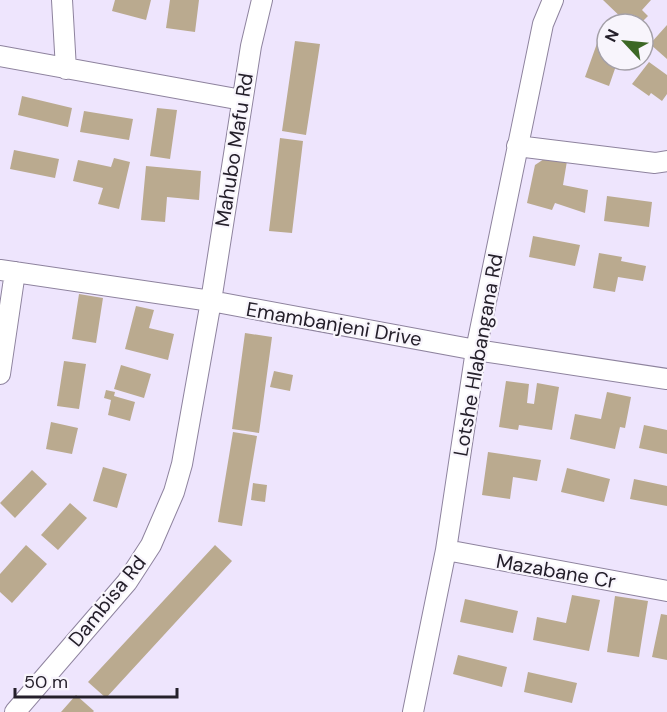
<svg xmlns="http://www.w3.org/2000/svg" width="667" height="712" font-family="'DM Sans',sans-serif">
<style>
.building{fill:#baaa8f}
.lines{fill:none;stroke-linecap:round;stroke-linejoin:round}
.minor-casing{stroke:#8e839e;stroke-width:22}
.minor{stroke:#fff;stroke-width:20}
.labels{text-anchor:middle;stroke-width:4.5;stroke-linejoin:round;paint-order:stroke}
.street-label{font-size:20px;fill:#25202b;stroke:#f8f5fc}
</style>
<rect width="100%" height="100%" fill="#eee5fd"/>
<path class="building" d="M115,0h36l-5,20 -34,-9z
M170,0h29l-4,32 -29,-4z
M603,0h48l-9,10 6,6 -8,8h-12z
M667,25v34l-17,-15z
M600,35l7,2v23h11l-9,26 -24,-9z
M295,41l25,3 -14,91 -24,-4z
M649,62l18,13v19l-5,7 -11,-8 -2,3 -17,-12z
M22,96l50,12 -4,19 -50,-12z
M157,108l20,2 -7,49 -20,-3z
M84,111l49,8 -4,21 -49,-8z
M280,138l23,3 -11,92 -23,-2z
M14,150l45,9 -4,19 -45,-9z
M550,155l17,6 -4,24 25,5 -3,23 -30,-10 -3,7 -25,-7 8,-38z
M114,158l16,4 -11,47 -21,-5 5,-16 -30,-7 5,-21 33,7z
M146,166l55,5 -2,29 -32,-3 -2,25 -24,-2z
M607,196l45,6 -3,25 -45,-6z
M533,236l47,9 -5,21 -46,-9z
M599,253l23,4 -1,4 25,5 -3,15 -25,-4 -3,15 -22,-4z
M79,294l24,4 -7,45 -24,-4z
M136,306l18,4 -5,18 25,6 -6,26 -43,-11z
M245,333l27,4 -13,96 -27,-4z
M64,361l22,3 -7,45 -22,-3z
M121,365l30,9 -7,24 -30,-9z
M274,371l19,4 -3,16 -20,-4z
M506,381l23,3 -2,19 7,1 3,-21 22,4 -7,43 -33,-5 -1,5 -19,-3z
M106,390l9,2 -1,4 21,6 -5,19 -22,-6 3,-15 -7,-2z
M607,392l24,5 -6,31 -5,-1 -5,22 -45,-10 5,-25 26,5z
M51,422l27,6 -6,26 -26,-5z
M644,425l23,5v24l-28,-6z
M233,432l24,4 -15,90 -24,-4z
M488,452l53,8 -4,21 -24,-4 -3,22 -28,-4z
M103,467l24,7 -10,34 -24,-7z
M567,468l43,11 -6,23 -43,-10z
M32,470l15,14 -32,34 -15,-15z
M634,479l33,7v20l-37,-7z
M253,483l14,2 -2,17 -14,-2z
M70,503l17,15 -29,32 -17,-15z
M26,545l21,19 -35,39 -12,-11v-18z
M215,545l17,16 -126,137 -18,-16z
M572,595l28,5 -11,51 -56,-11 4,-23 29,6z
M615,596l33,5 -9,56 -32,-5z
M465,599l53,12 -5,22 -53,-11z
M661,614l6,1v45l-15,-3z
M458,655l49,12 -5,20 -49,-13z
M528,672l49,11 -5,20 -48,-11z
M76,695l18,16 -1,1h-32z"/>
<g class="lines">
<defs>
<path id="minor" d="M62,0l4,69
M0,56l242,44
M517,146l138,17 12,-2
M0,270l211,31 265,49 191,29
M0,374l15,-102
M446,550l221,41
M15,712l112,-130 24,-37 23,-53 8,-28 29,-163 40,-255 11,-46
M413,712l33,-162 30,-200 67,-326 10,-24"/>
</defs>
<use href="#minor" class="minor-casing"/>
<use href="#minor" class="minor"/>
</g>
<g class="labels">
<g class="street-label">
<text transform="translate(234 150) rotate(-81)" y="7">Mahubo Mafu Rd</text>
<text transform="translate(334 324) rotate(10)" y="7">Emambanjeni Drive</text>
<text transform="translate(478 355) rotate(-80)" y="7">Lotshe Hlabangana Rd</text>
<text transform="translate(556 571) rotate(10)" y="7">Mazabane Cr</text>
<text transform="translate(107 601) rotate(-51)" y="7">Dambisa Rd</text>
</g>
</g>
<g transform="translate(625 42) rotate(296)"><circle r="28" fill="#f8f5fc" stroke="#a4a0a8" stroke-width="1.5"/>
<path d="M0-4.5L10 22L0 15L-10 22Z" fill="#3c6725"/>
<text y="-9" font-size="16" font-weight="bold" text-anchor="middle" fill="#25202b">N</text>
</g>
<path d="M15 688v9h162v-9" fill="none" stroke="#25202b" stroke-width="3"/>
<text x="24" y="688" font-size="18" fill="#25202b" stroke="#f8f5fc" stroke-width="4.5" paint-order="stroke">50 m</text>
</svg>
